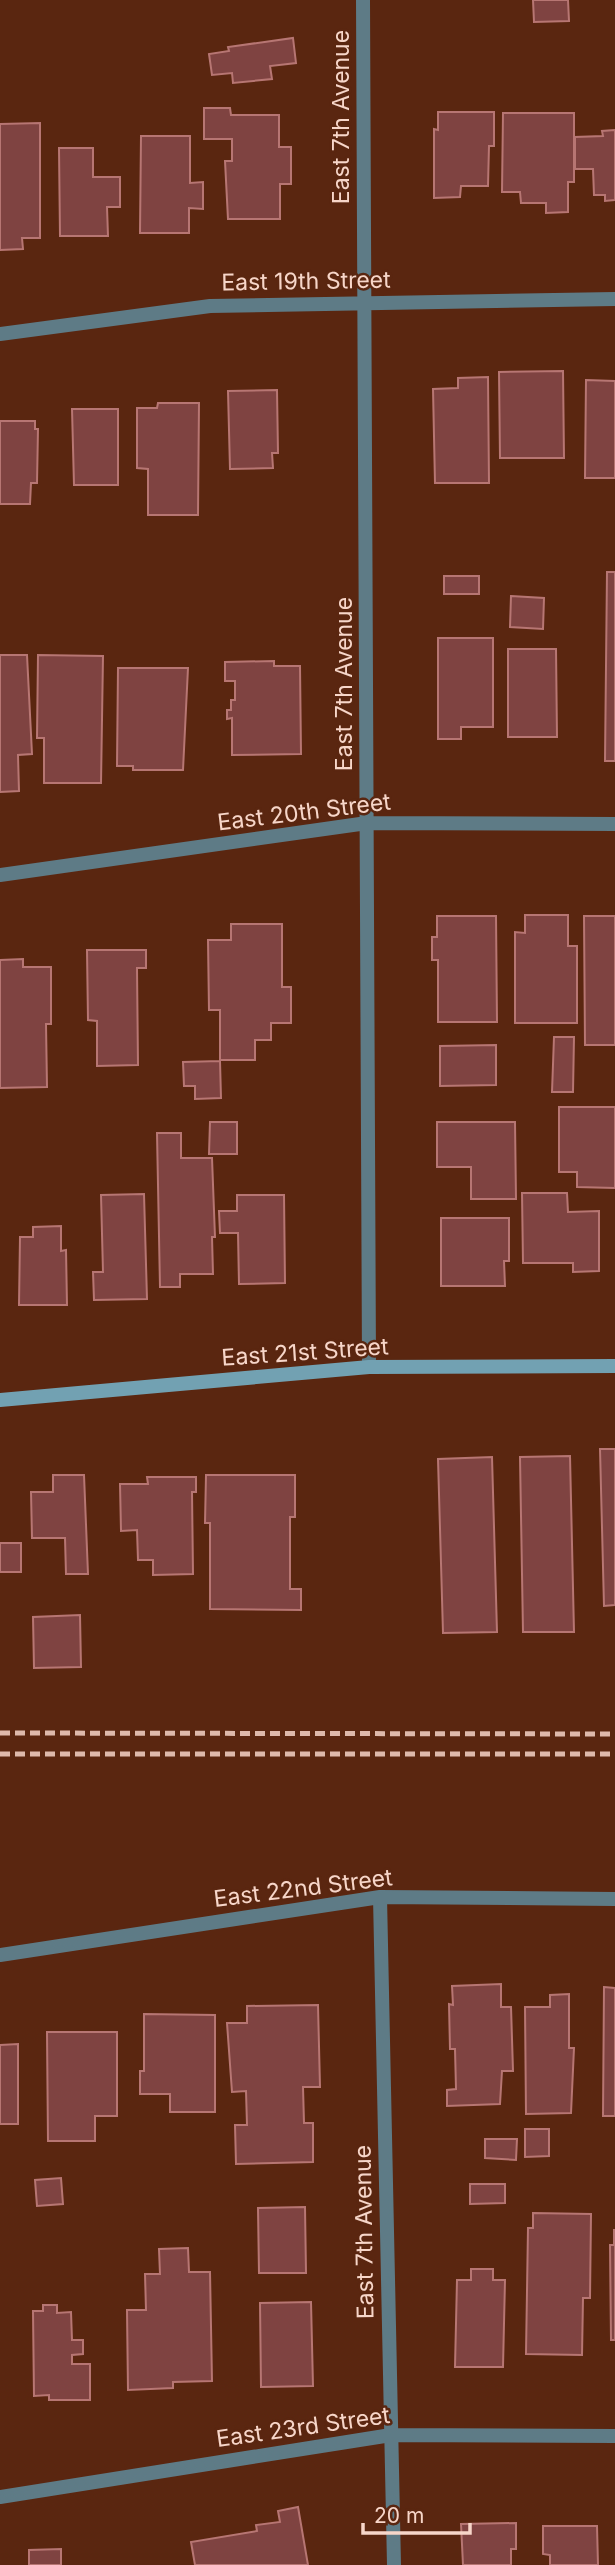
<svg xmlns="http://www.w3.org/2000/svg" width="615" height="2565" font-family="Inter,sans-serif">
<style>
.building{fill:#7f4341;stroke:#b77673;stroke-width:2}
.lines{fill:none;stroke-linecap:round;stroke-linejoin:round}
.minor{stroke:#5e7b86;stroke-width:14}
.secondary{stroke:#72a1b2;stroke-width:14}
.rail{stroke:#deb9ab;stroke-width:5;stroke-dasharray:10 5;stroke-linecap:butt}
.labels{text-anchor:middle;stroke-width:5;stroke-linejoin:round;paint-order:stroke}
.street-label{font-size:23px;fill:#f7d6c9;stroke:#5a2610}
</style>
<rect width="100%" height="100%" fill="#5a2610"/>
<path class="building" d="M533,0h35l1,21 -35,1z
M293,38l3,25 -26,3 2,13 -39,4 -1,-10 -20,2 -3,-21 20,-3 -1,-4z
M204,108h26l1,7h48v32h12v37h-11v35h-52l-3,-58h7v-22h-28z
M438,112h56v34h-5l-1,40h-27l-1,11 -26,1v-69l4,1z
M503,113h71v69h-6v30l-22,1v-10h-25l-1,-11h-18z
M40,123v115h-18l1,11 -23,1v-126z
M615,130v70l-10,1v-6h-11l-1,-26h-18v-32l28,-1 -1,-5z
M141,136h49v47l13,-1v27l-14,-1v25h-49z
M59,148h34v29h27v30h-13l1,29h-48z
M563,371l1,87h-64l-1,-86z
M488,377l1,106h-54l-2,-94 25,-1v-10z
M586,380l29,1v97h-30z
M277,390l1,63h-6l1,15 -43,1 -2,-78z
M158,403h41l-1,112h-50v-46l-11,-1v-60h20z
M72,409h46v76h-44z
M0,421h35v8h3l-1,54h-6l-1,21h-30z
M607,572h8v189h-10z
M444,576h35v18h-35z
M511,596l33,2 -1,31 -33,-2z
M438,638h55v89h-32v12h-23z
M508,649h48l1,88h-49z
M0,655h27l5,99 -14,1 1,36 -19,1z
M38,655l65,1 -2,127h-57v-45h-7z
M274,661v5h26l1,88 -69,1v-37l-5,1v-9h4v-10h4v-19h-10v-19z
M118,668h70l-5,102h-50v-4h-16z
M525,915h43v31h9v77h-62v-91l10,1z
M437,916h59l1,106h-59v-62h-6v-23h5z
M584,916h31v129h-30z
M231,924h51v63h9v36h-20v17h-16v20h-35v-50h-11l-1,-70h23z
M87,950h59v18h-9l1,97 -41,1v-45l-9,-1z
M23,959v8h28v57h-5l1,63 -47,1v-128z
M554,1037h20l-1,55h-21z
M496,1045v40l-56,1v-40z
M220,1061l1,37 -26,1v-13h-11l-1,-24z
M559,1107h56v81l-38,-1v-15h-18z
M210,1122h27v32h-28z
M437,1122h78l1,77h-45v-32h-34z
M157,1133h24v25h31l3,79h-3l1,37h-33v13h-20z
M522,1193h45l1,19 31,-1v60l-26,1v-9h-50z
M144,1194l3,105 -53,1 -1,-28h10l-2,-77z
M237,1195h47l1,88 -46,1 -1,-51h-18l-1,-22h18z
M441,1218h68v43h-5l1,25h-64z
M61,1226v25l5,-1 1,55h-48l1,-68h13v-10z
M600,1449h15v156l-11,1z
M570,1456l4,176h-51l-3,-175z
M492,1457l5,175 -54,1 -5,-174z
M53,1475h31l4,99h-22l-1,-36h-33l-1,-46h22z
M206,1475h89v42h-5v72h11v21l-91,-1v-86h-5z
M147,1477h49v15h-4l1,82 -40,1v-15h-15l-1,-30 -16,1 -1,-47h28z
M0,1543h21v29h-21z
M80,1615l1,52 -47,1 -1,-51z
M501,1984v23h10l2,64h-11l-2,33 -53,2v-16l9,-1 -1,-40h-5l-1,-45 4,1 -1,-19z
M604,1987l11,1v128h-12z
M569,1994v54h5l-3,65 -45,1 -1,-107h25v-12z
M318,2005l2,82h-17l1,36h9v39l-77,2 -1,-39h12l-1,-34 -14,1 -5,-69h20v-17z
M144,2014l71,1v97h-45v-18h-30v-23h4z
M47,2032h70v84h-22v25h-47z
M18,2044v80h-18v-79z
M525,2129h24v27l-24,1z
M485,2139h32l-1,21 -31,-2z
M61,2178l2,26 -26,2 -2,-26z
M470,2184h35v19l-35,1z
M305,2207l1,66h-47l-1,-65z
M533,2213l58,1 -1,84h-7l-1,57 -56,-1 2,-126h5z
M614,2230h1v110h-4l-1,-95h4z
M188,2248l1,24h21l2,109 -39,1v6l-45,2 -1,-80h19l-1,-36h15l-1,-25z
M471,2269h22v11h12l-2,87h-48l2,-87h14z
M311,2302l2,84 -52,1 -1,-84z
M43,2305h14v8l14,-1 1,28h11v14l-11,1v9h18v36h-41v-5l-15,1 -1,-85h10z
M298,2507l10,58h-113l-4,-23 66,-11 -1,-6 24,-3 -2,-11z
M516,2523v26h-5v16h-48l-2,-41z
M543,2526h54l1,39h-48v-10l-7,-1z
M61,2549v16h-32v-15z"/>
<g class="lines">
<path class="minor" d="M363,0l6,1367
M0,334l210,-28 405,-7
M0,875l367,-52 248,1
M380,1897l14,668
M0,1955l380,-58 235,2
M0,2497l391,-62 224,1"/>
<path class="secondary" d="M0,1400l369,-33 246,-1"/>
<path class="rail" d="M0,1733l615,1
M0,1754h615"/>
</g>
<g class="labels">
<g class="street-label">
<text transform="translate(341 117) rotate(-90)" y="8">East 7th Avenue</text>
<text transform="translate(306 281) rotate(-1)" y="8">East 19th Street</text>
<text transform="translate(344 684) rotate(-90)" y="8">East 7th Avenue</text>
<text transform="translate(304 812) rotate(-7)" y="8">East 20th Street</text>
<text transform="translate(305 1352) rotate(-4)" y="8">East 21st Street</text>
<text transform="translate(303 1888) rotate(-7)" y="8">East 22nd Street</text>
<text transform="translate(364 2232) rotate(-91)" y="8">East 7th Avenue</text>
<text transform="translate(303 2427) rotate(-8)" y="8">East 23rd Street</text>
</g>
</g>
<path d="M363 2523v10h107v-10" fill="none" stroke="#f7d6c9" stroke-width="3.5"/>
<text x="374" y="2523" font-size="21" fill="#f7d6c9" stroke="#5a2610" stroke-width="5" paint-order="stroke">20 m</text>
</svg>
